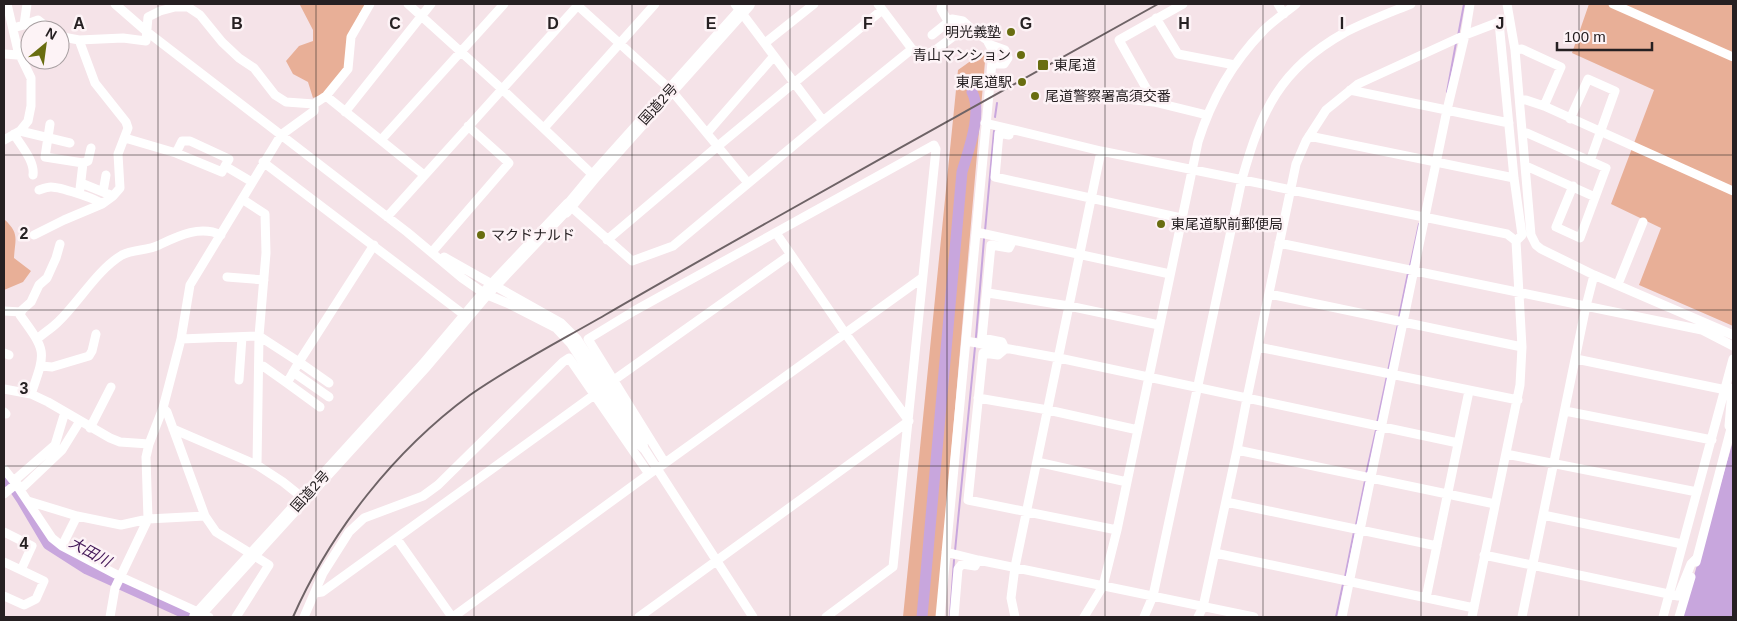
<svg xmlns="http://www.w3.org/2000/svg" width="1737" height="621" font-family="Helvetica,'Noto Sans JP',sans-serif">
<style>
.green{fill:#e8af97}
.water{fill:#c8a6dd}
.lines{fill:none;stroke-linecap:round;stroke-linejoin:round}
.stream{stroke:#c8a6dd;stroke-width:2}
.river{stroke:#c8a6dd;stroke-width:11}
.minor{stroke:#fff;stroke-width:9}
.highway{stroke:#fff;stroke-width:14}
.rail{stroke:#6e6366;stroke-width:2}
.grid{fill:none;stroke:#262022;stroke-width:1;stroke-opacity:0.55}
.poi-dot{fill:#696d10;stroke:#fdf3f6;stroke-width:2}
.labels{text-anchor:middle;stroke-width:5;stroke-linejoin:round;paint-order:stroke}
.poi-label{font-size:14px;fill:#262022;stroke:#fdf3f6;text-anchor:start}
.street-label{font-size:14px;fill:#262022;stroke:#fdf3f6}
.water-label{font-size:15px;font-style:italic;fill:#411556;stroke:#fdf3f6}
.grid-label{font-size:16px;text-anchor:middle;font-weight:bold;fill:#262022;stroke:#fdf3f6;stroke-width:5;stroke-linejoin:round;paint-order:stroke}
</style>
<rect width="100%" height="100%" fill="#f5e3e8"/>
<path class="green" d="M296,4h72l-9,10 2,4 -16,52 -22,24 -10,4 -5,-16 -15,-8 -7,-13 13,-15 14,-5v-11l-13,-25z
M1589,4h144v322l-94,-41 22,-57 -50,-24 43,-114 -82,-37z
M986,50l-49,567h-34l55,-547z
M4,219c16,15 11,19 10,39l17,13 -8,11 -19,8z"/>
<path class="water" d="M1733,441v176h-51z"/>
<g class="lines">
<path class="stream" d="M1458,36l6,-32
M1447,92l9,-49
M995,117l2,-14
M985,231l9,-100
M1410,266l9,-42
M1399,317l9,-44
M976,337l8,-98
M1388,371l10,-47
M1377,423l10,-47
M1366,474l10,-44
M1356,525l9,-44
M955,551l20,-204
M1345,577l9,-45
M950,617l4,-57
M1336,617l7,-33"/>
<path class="river" d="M4,477l10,11 8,12 26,44 39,25 106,48
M922,617l40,-445c6,-21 21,-59 10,-80"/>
<path class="minor" d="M115,4l31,27 261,201 55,46 23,16 22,9 49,25 15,16 61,94 13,12 108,167
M408,4l95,86 91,86
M576,4l95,86 77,93
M735,4l88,117
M878,4l34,45 9,4 6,1 7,-3 24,-18 16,-2 13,9 6,11 -53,566
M942,4l-1,5 7,12
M1278,4l6,10
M1507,4l8,46 16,185 5,10 5,4 53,26 139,60
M1613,4l120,53
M1156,18l22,36 57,11
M24,25l14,-5 5,4 2,6
M13,28l11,-3 3,-21
M932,35l20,-16 11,2 11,10
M60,40l3,-3 16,3 44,-2 23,3 2,-24 12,-6 15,-4h13l12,8 22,27 17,16 15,10 21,27 11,7 28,2 12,-8 22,-27 3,-32 19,-33
M765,43l49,-39
M991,45l14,5 3,8 -4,6h-12
M1515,50l7,-1 39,18 -17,39
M4,54c8,0 21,3 26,1
M1350,90l159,33
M326,96l98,79
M1108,97l46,5 53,13
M1520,100h6l18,6 189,85
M1154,102l-35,-62 64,-36
M345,112l86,-108
M1570,119l18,-40 27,12 -25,70
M985,123l116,28 406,83 9,7 6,106 -2,38 -48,232
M50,124l-5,33 38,6 5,-2 3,-13
M544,128l111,-124
M20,131l50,12
M707,133l67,-77
M14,134c7,12 21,27 19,41
M1523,134l4,-1 79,35 -26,70 -24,-11 17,-41
M1009,135l-10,-2 -4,44 186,41
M1309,136l205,42
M125,138l51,15 46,19 3,-6 27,16
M4,140l16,-9 8,-10 3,-15v-28l-13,-27 -11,-47
M381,140l123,-136
M176,153l6,-12h8l39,18 -4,7
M263,162l204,155
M1526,166l69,31
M81,183l32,13
M80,189l3,-26
M39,190c3,-1 8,-3 12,-3 8,0 44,11 51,17
M103,192l3,-17
M242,199l23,15 1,39 -7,83 -2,129
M569,205l63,56 41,-15 150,-125 89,-72
M387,217l192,-213
M976,232l194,42
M34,235l30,-15 38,-16 11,-8 7,-8 -2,-34 10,-26 -2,-6 -31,-39 -16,-43
M607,240l111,-94 164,-136
M1013,240l-4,8 -18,-3 -9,93 20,4 3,7 -7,6 -15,-2 -15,147 149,30
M1279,243l423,87 31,16
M432,252l77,-89 -41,-37
M444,257l117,66 16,16 65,100 2,10
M227,277l37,3
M1618,284l25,-62
M988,293l81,13 90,19
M1269,294l253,53
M4,311l17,1
M37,339c7,-6 15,-11 21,-17 21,-20 39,-52 64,-67 11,-6 26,-4 37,-10 19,-9 41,-20 62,-10
M181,339l78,-3 40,26 75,-117
M966,341l93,17 399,85
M1258,347l260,53
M4,353l5,2
M1576,359l150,31h6l1,-2
M41,366l11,1 37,-11 3,-5 4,-17
M259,367l4,-1 24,17 12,-21 30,21
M293,372l36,25
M239,380l3,-43
M614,380l176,-125
M287,383l33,24
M4,389l27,5 17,8 62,36 10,4 29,2
M31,394c15,-43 16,-42 -11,-79l2,-5 9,-8 8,-17 8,-7 9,-20 4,-14
M978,398l70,12 90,20
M163,408l4,4 38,104 11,16 53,33 -33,52
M1565,411l147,29
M4,412l2,2
M1729,426l3,-36
M90,428l21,-41
M173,429l84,36 26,17 20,16
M1237,450l258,54
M1506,454l191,38
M1037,462l90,20
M665,463l257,-185
M4,469l12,15 36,54 10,8 59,31 88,40
M17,484l5,4 40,-38 18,-29
M4,494l12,-10v-5l39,-34 10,-33
M28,501l49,15 44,9 27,-6 57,-3
M1226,502l211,44
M1543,515l139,29
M4,532l28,14 -11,24 23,11 -8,18 -12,6 -20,-9
M397,539l55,78
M62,546l15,-30
M946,552l32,8 276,57
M1215,553l259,55
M1484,555l194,41 13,-32 6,-6
M4,562l17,8
M1696,562l37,-141
M315,593l7,-1 272,-197
M1426,598l43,-207
M110,617l5,-29 33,-69 -2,-62 3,-13 14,-36 18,-69 9,-54 91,-150 33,-24v-7
M304,617l19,-44 26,-41 15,-14 59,-22 15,-11 125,-123 6,-4 80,116 16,-11 -77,-124 46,-28 300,-166 2,4 -43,418 -67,50
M453,617l196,-143
M639,617l270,-196 -64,-88 -69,-100
M954,617l4,-48 4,-5 13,2 3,-6
M1015,617l-4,-19 4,-31 86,-416
M1084,617l19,-31 14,-56 81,-388c13,-42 34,-79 65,-111 10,-10 22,-18 33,-27
M1144,617l9,-21 89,-417c19,-68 38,-110 102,-146 21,-11 45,-20 67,-29
M1198,617l5,-10 34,-157 10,-52 49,-234 10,-23 20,-31 32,-26 107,-49 34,-13 15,156 8,57 -6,6
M1342,617l105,-507 18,-75 5,-31
M1522,617l64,-311 8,-31
M1663,617l70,-258
M1679,617l12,-40"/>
<path class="highway" d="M565,211l29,-35 154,-172
M196,617l229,-252 60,-71 84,-89"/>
<path class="rail" d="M293,617c38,-86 101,-166 177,-222 43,-30 90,-54 135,-80 55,-32 110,-63 165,-94 129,-73 259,-145 388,-217"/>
</g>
<path class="grid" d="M158,4v613M316,4v613M474,4v613M632,4v613M790,4v613M947,4v613M1105,4v613M1263,4v613M1421,4v613M1579,4v613M4,155h1729M4,310h1729M4,466h1729"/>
<g class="poi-dot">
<circle cx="1011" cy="32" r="5"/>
<circle cx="1021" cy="55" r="5"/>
<rect x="1037" y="59" width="12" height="12" rx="2.5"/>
<circle cx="1022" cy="82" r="5"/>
<circle cx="1035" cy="96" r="5"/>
<circle cx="1161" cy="224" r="5"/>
<circle cx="481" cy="235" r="5"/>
</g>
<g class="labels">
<g class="poi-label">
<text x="1001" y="37" text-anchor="end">明光義塾</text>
<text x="1011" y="60" text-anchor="end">青山マンション</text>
<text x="1054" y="70">東尾道</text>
<text x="1012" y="87" text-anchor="end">東尾道駅</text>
<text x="1045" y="101">尾道警察署高須交番</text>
<text x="1171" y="229">東尾道駅前郵便局</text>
<text x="491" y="240">マクドナルド</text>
</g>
<g class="street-label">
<text transform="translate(658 104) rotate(-48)" y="5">国道2号</text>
<text transform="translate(310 491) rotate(-48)" y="5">国道2号</text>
</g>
<g class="water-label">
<text transform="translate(90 552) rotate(29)" y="5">大田川</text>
</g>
</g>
<g class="grid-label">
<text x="79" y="29">A</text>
<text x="237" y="29">B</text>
<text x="395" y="29">C</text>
<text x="553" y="29">D</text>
<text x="711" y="29">E</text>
<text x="868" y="29">F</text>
<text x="1026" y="29">G</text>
<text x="1184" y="29">H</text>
<text x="1342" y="29">I</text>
<text x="1500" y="29">J</text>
<text x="24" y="239">2</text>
<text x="24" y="394">3</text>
<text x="24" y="549">4</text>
</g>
<rect width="1737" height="621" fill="none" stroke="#262022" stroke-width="10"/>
<g transform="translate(45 45) rotate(29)"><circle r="24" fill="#fdf3f6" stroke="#a79fa1"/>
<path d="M0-4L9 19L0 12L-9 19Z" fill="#696d10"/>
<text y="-8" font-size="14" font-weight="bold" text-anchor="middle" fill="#262022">N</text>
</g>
<path d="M1557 42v8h95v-8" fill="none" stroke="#262022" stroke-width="2.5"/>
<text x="1564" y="42" font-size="15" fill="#262022" stroke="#fdf3f6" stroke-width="4" paint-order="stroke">100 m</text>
</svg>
